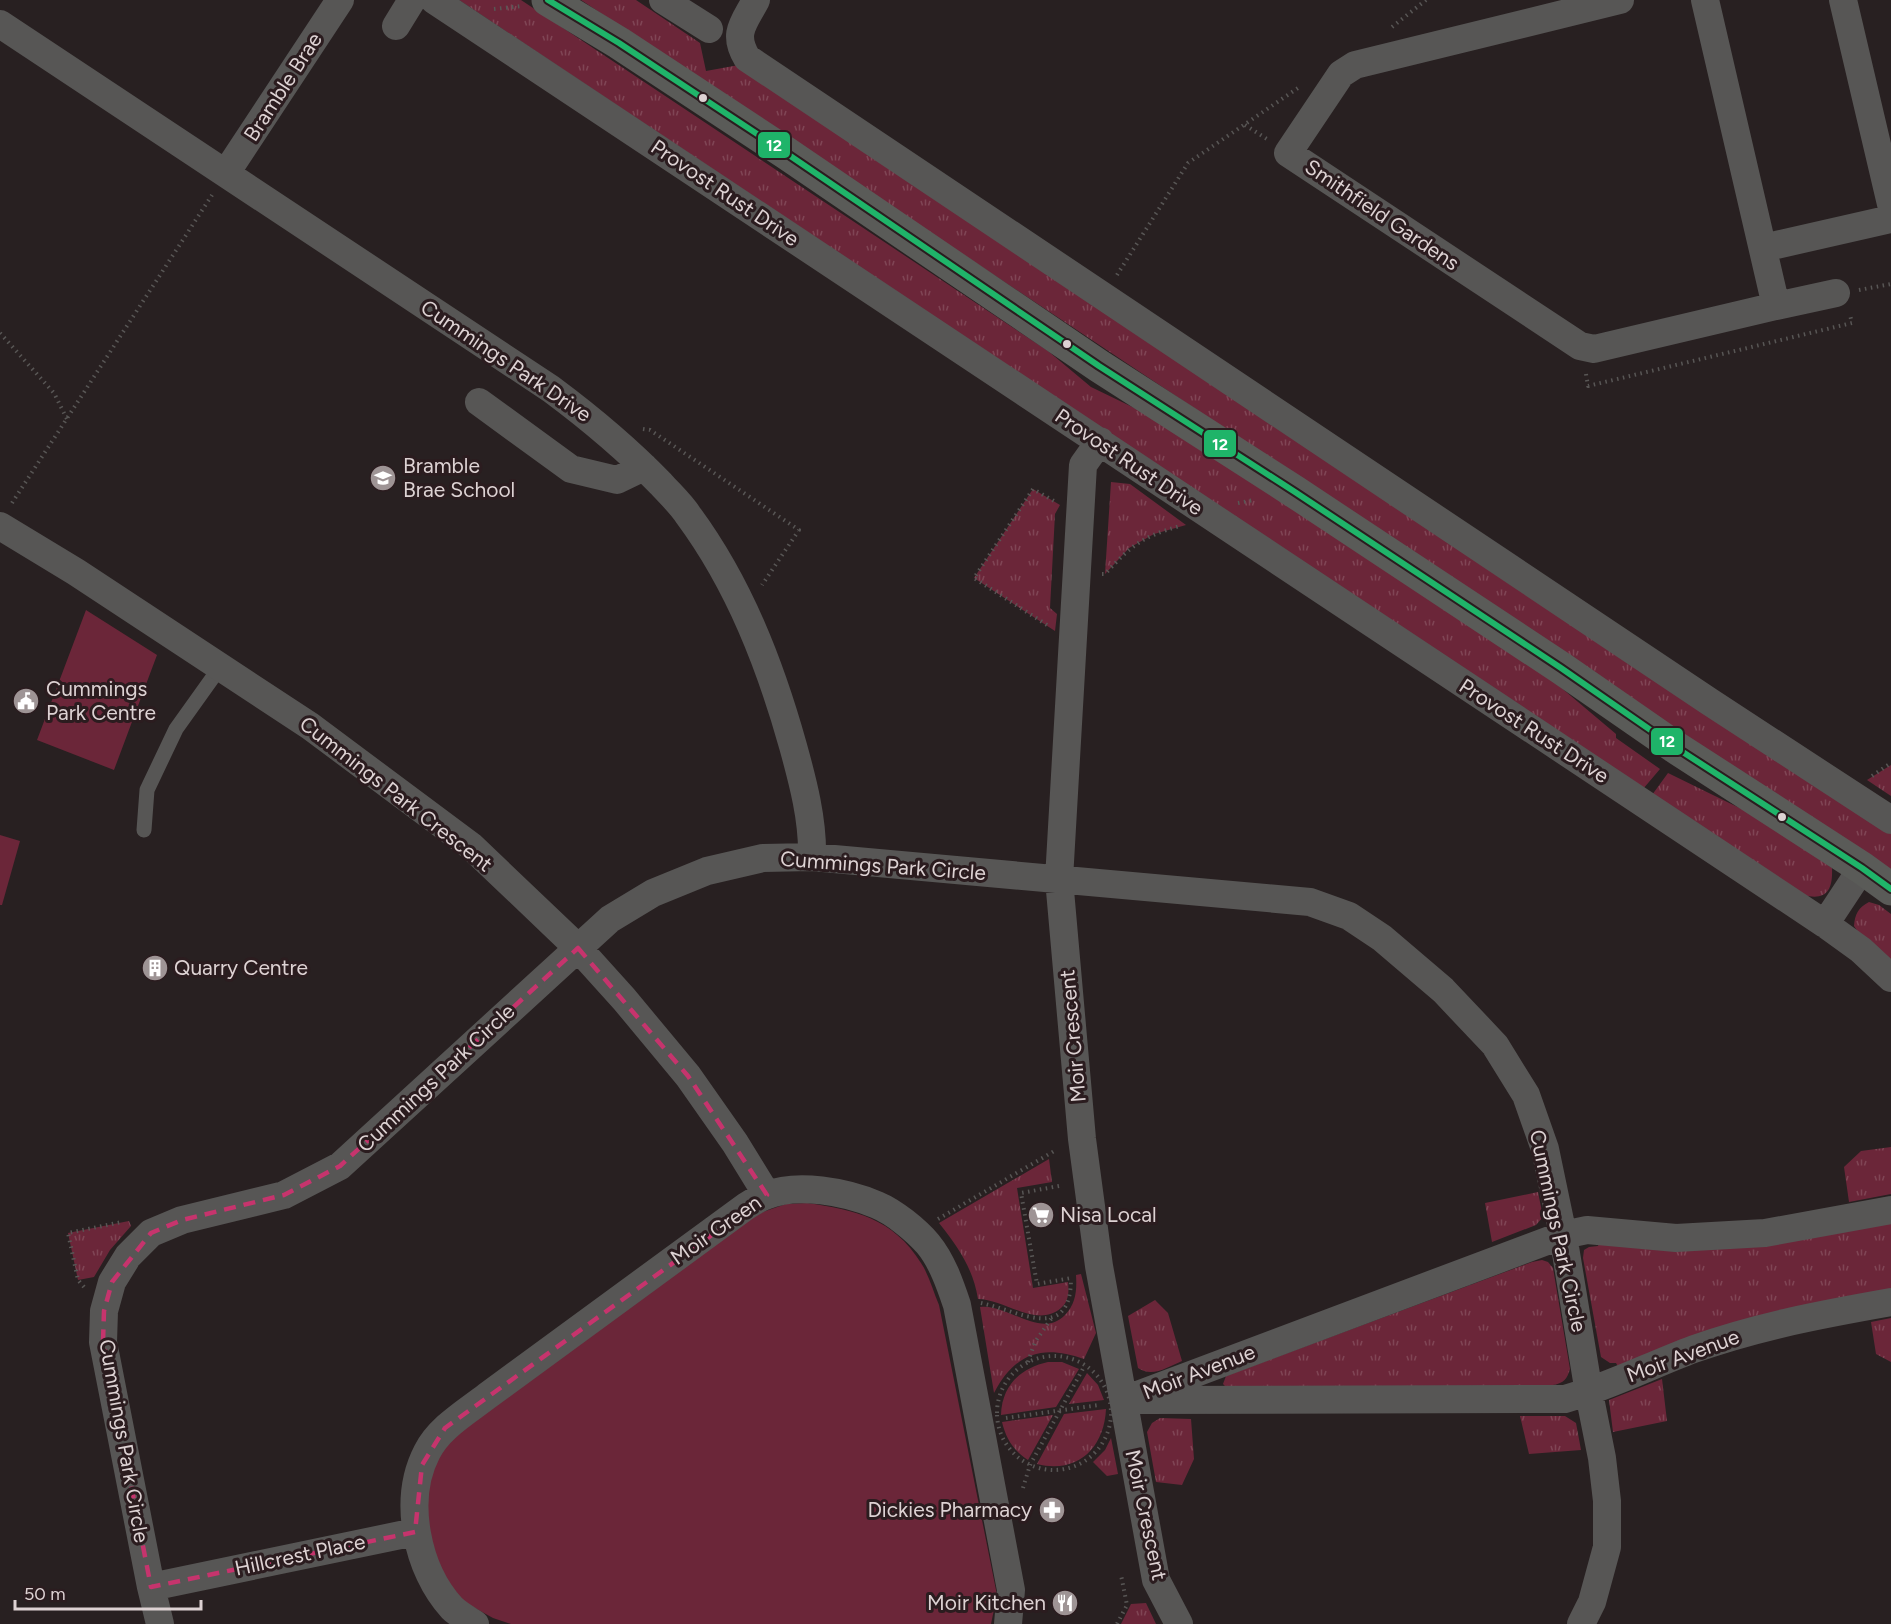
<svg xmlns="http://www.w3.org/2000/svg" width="1891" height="1624" font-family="Figtree,sans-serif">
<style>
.grass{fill:url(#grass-tufts)}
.park{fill:#6b2639}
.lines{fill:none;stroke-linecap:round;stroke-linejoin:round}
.path{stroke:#585655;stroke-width:4;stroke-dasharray:1.5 4.5;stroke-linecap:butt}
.lane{stroke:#575655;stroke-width:15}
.street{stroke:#575655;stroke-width:28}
.secondary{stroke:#5a5b58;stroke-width:33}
.bus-1-casing{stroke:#2b1c1f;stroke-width:10}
.bus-1{stroke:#1fb469;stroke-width:6}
.marked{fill:none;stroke:#c6346d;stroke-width:4.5;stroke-dasharray:12 8;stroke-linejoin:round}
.bus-dot{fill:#ddd2d3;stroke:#2b1c1f;stroke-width:2}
.labels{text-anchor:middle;stroke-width:6;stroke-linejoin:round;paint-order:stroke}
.street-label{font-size:21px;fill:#ddd2d3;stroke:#2b1c1f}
.poi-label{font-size:21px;fill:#ddd2d3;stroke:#2b1c1f;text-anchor:start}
.line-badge{stroke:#2b1c1f;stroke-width:2}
.badge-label{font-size:16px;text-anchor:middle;font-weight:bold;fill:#fff}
</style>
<defs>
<pattern id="grass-tufts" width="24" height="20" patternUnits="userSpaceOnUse" patternTransform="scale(1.5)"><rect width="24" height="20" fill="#6b2639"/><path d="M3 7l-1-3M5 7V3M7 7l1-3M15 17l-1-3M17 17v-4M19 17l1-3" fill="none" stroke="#804555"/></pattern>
</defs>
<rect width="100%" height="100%" fill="#282021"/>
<path class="grass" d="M459,0h62l527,351 43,36 62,30 399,263 64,54v4l44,31 -17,20z
M581,0h55l64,43 6,28 33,-6 1152,766v41z
M1111,482l19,2 56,41 -32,9 -25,14 -24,26z
M1033,489l27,16 -5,9 -5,94 7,6 -2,17 -81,-53z
M1891,765v31l-24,-16z
M1668,773l96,47 68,48c1,23 -6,33 -29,27l-151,-100z
M1869,902l10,3 12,9v47l-31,-26 -6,-9c1,-12 4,-18 15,-24z
M1891,1147v47l-42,8 -5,-35 17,-16z
M1049,1159l3,23 -35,6 16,100 35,-6c1,9 1,19 -7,26 -25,21 -56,-9 -83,-9 -5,-31 -20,-52 -39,-76z
M1538,1192l5,25 -7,8 -44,17 -7,-39z
M129,1221l2,5 -21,24 -16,27 -16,3 -10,-47z
M1891,1221v71l-272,76 -3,-5h-6l-9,-6 -18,-99 1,-8 5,-3 9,-1 1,-4z
M1542,1260l6,2 5,6 17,101c-3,10 -6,14 -17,16l1,7 -326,-3 -5,-5 3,-8 306,-114z
M1081,1274l15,59 -12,26c-42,-15 -69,-6 -90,34l-14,-86c27,-4 61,33 85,8 11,-11 12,-25 11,-40z
M1155,1300l13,13 14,48c-14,6 -30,17 -44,7l-10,-52z
M1891,1318v44l-15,-8 -5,-32z
M1048,1362h14l17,7 -23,38 -55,8c1,-30 20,-47 47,-53z
M1087,1373l11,12 6,15 -35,4z
M1662,1379l5,42 -54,11 -4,-32z
M1106,1409c-2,40 -29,65 -69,55l27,-50z
M1053,1415l-25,45c-14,-9 -22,-21 -26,-38z
M1520,1416h45l11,7 5,27 -52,4z
M1160,1418l31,1 3,40 -12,26 -26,-3 -9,-50 5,-9z
M1111,1438l7,36 -11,2 -14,-14 12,-12z
M1146,1603l10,21h-35l10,-20z"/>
<path class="park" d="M86,610l71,45 -43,115 -77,-30z
M0,835l20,6 -18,64h-2z
M807,1203c48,7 86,15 114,60 8,12 12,28 18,42l58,290 -6,29h-480l-18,-6 -29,-16 -19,-24 -15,-35 -3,-37 3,-34 18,-34 295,-219 43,-15z"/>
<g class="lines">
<path class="path" d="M494,9l28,-3
M1392,27l34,-27
M1245,125l22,14
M1117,275l71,-112 110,-75
M1859,290l32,-6
M0,333l54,60 13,26
M1586,374l2,12 264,-63 -2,-8
M643,429l7,1 149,100 -37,55
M12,503l200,-308
M1238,503l16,-3
M1102,574h3c27,-29 36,-37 75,-48
M1047,625l-73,-47 59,-89 21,12
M1872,776l19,-13
M1059,1186l-38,7 16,91 34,-6
M938,1219l118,-69
M84,1287l-6,-7 -10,-47 54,-11
M981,1303c38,8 90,41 90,-25
M997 1413a57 57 0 1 1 114 0a57 57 0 1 1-114 0Z
M1028,1362l7,-20 16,-23
M1006,1418l93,-13
M1023,1488l7,-23 55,-100
M1117,1624l10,-19 -6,-30"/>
<path class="lane" d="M144,830l3,-40 29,-61 45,-63"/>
<path class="street" d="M434,0l1391,924 36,26 30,28
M663,0l46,29
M756,0c-12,23 -24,33 -9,58l963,644 181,118
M1620,0l-265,65 -14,9 -53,79 292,193 14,3 182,-43 -71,-306
M1843,0l48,204
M0,24l551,365c39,29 76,60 110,95 9,10 20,20 27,31 51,69 82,149 105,231 10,36 20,74 19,111
M396,26l16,-26
M226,173l114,-173
M1763,248l128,-29
M1776,306l60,-13
M479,402l92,67 46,11 27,-13
M1100,441l-17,24 -24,414 23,260 17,127 57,314 23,44
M0,526l76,46 234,154 161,120 107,102 46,51 64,77 47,67 32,52
M1825,924l37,-56
M1124,1400l439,-165 24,-5 89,8 89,-5 126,-23
M1141,1400l424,-1c43,-12 86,-34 129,-50 65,-23 129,-35 197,-47
M151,1587l264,-55
M160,1624l-9,-37 -48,-245 1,-31 8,-29 16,-26 23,-23 31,-13 102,-25 56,-29 270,-247 43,-26 54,-22 56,-13 49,-1 498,45 39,14 33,22 61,52 52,55 31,50 19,54 18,86 26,158 13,65 5,43v46l-15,55 -11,22
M475,1624c-8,-5 -17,-10 -23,-16 -35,-38 -50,-108 -25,-156 12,-24 38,-39 60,-56l258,-189c7,-4 13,-9 20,-11 31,-14 82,-4 112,9 17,7 39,25 51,39 14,17 22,40 29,61l54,285 -3,34"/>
<path class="secondary" d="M548,0l71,43 167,110 313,213 196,126 266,176 114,79 187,121 29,21"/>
<defs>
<path id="bus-1" d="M548,0l71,43 167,110 313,213 196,126 266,176 114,79 187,121 29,21"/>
</defs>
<use href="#bus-1" class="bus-1-casing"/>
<use href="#bus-1" class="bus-1"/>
</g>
<path class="marked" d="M578,948l110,128 79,119 -322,233 -23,37 -7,67 -264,55 -48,-245 1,-31 8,-29 39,-49 31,-13 102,-25 56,-29z"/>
<defs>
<symbol id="school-disc" viewBox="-11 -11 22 22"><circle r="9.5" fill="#9e9495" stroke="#2b1c1f"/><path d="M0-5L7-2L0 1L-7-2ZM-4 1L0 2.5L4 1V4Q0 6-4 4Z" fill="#fff"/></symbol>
<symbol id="civic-disc" viewBox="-11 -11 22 22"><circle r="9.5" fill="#9e9495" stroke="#2b1c1f"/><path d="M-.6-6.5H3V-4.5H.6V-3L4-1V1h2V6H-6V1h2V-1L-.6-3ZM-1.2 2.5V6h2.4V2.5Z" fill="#fff"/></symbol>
<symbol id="building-disc" viewBox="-11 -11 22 22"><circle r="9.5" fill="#9e9495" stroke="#2b1c1f"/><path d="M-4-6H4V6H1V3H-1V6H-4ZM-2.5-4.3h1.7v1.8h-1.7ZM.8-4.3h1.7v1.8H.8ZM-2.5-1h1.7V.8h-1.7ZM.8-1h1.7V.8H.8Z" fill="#fff"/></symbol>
<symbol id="supermarket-disc" viewBox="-11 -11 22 22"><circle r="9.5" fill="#9e9495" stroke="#2b1c1f"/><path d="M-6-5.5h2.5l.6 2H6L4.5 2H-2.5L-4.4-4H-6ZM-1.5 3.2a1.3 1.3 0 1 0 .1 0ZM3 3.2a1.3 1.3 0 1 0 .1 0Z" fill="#fff"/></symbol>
<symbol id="pharmacy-disc" viewBox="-11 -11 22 22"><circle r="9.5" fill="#9e9495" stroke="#2b1c1f"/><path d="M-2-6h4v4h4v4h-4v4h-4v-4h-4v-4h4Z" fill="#fff"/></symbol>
<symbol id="restaurant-disc" viewBox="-11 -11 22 22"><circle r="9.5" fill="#9e9495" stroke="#2b1c1f"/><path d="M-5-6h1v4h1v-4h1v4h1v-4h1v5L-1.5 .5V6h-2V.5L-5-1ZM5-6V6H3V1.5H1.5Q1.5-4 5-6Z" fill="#fff"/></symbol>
</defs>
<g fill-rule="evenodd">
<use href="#school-disc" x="368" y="463" width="30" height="30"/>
<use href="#civic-disc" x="11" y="686" width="30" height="30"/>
<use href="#building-disc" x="140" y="953" width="30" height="30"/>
<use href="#supermarket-disc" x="1026" y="1200" width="30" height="30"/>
<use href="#pharmacy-disc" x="1037" y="1495" width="30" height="30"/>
<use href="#restaurant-disc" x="1050" y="1588" width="30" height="30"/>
</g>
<g class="bus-dot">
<circle cx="703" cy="98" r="5"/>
<circle cx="1067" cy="344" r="5"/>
<circle cx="1782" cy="817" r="5"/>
</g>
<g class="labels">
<g class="street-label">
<text transform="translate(283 87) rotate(-57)" y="7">Bramble Brae</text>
<text transform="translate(725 193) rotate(34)" y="7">Provost Rust Drive</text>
<text transform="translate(1382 215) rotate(34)" y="7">Smithfield Gardens</text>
<text transform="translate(506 361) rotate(34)" y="7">Cummings Park Drive</text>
<text transform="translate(1129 462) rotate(34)" y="7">Provost Rust Drive</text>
<text transform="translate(1534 731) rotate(33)" y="7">Provost Rust Drive</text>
<text transform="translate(396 794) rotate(38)" y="7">Cummings Park Crescent</text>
<text transform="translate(883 866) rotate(4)" y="7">Cummings Park Circle</text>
<text transform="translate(1073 1036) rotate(-95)" y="7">Moir Crescent</text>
<text transform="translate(436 1078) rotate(-43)" y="7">Cummings Park Circle</text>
<text transform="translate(716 1230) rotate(-35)" y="7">Moir Green</text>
<text transform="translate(1558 1231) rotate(78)" y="7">Cummings Park Circle</text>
<text transform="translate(1683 1356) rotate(-20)" y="7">Moir Avenue</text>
<text transform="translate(1199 1372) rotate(-21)" y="7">Moir Avenue</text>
<text transform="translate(124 1441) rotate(80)" y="7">Cummings Park Circle</text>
<text transform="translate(1146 1515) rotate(78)" y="7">Moir Crescent</text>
<text transform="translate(300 1555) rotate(-12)" y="7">Hillcrest Place</text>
</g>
<g class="poi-label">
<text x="403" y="473">Bramble<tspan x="403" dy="24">Brae School</tspan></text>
<text x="46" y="696">Cummings<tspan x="46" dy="24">Park Centre</tspan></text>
<text x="174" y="975">Quarry Centre</text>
<text x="1060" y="1222">Nisa Local</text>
<text x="1032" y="1517" text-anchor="end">Dickies Pharmacy</text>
<text x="1046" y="1610" text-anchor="end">Moir Kitchen</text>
</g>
</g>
<g class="line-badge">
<rect x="757" y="131" width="34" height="28" rx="6" fill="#1fb469"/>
<rect x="1203" y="429" width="34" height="29" rx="6" fill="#1fb469"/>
<rect x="1650" y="727" width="34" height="29" rx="6" fill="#1fb469"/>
</g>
<g class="badge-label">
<text x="774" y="151">12</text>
<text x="1220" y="450">12</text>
<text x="1667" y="747">12</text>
</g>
<path d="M15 1600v9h186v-9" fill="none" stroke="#ddd2d3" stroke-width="3"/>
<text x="24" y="1600" font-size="18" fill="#ddd2d3" stroke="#2b1c1f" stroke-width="4.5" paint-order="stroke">50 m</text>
</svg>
